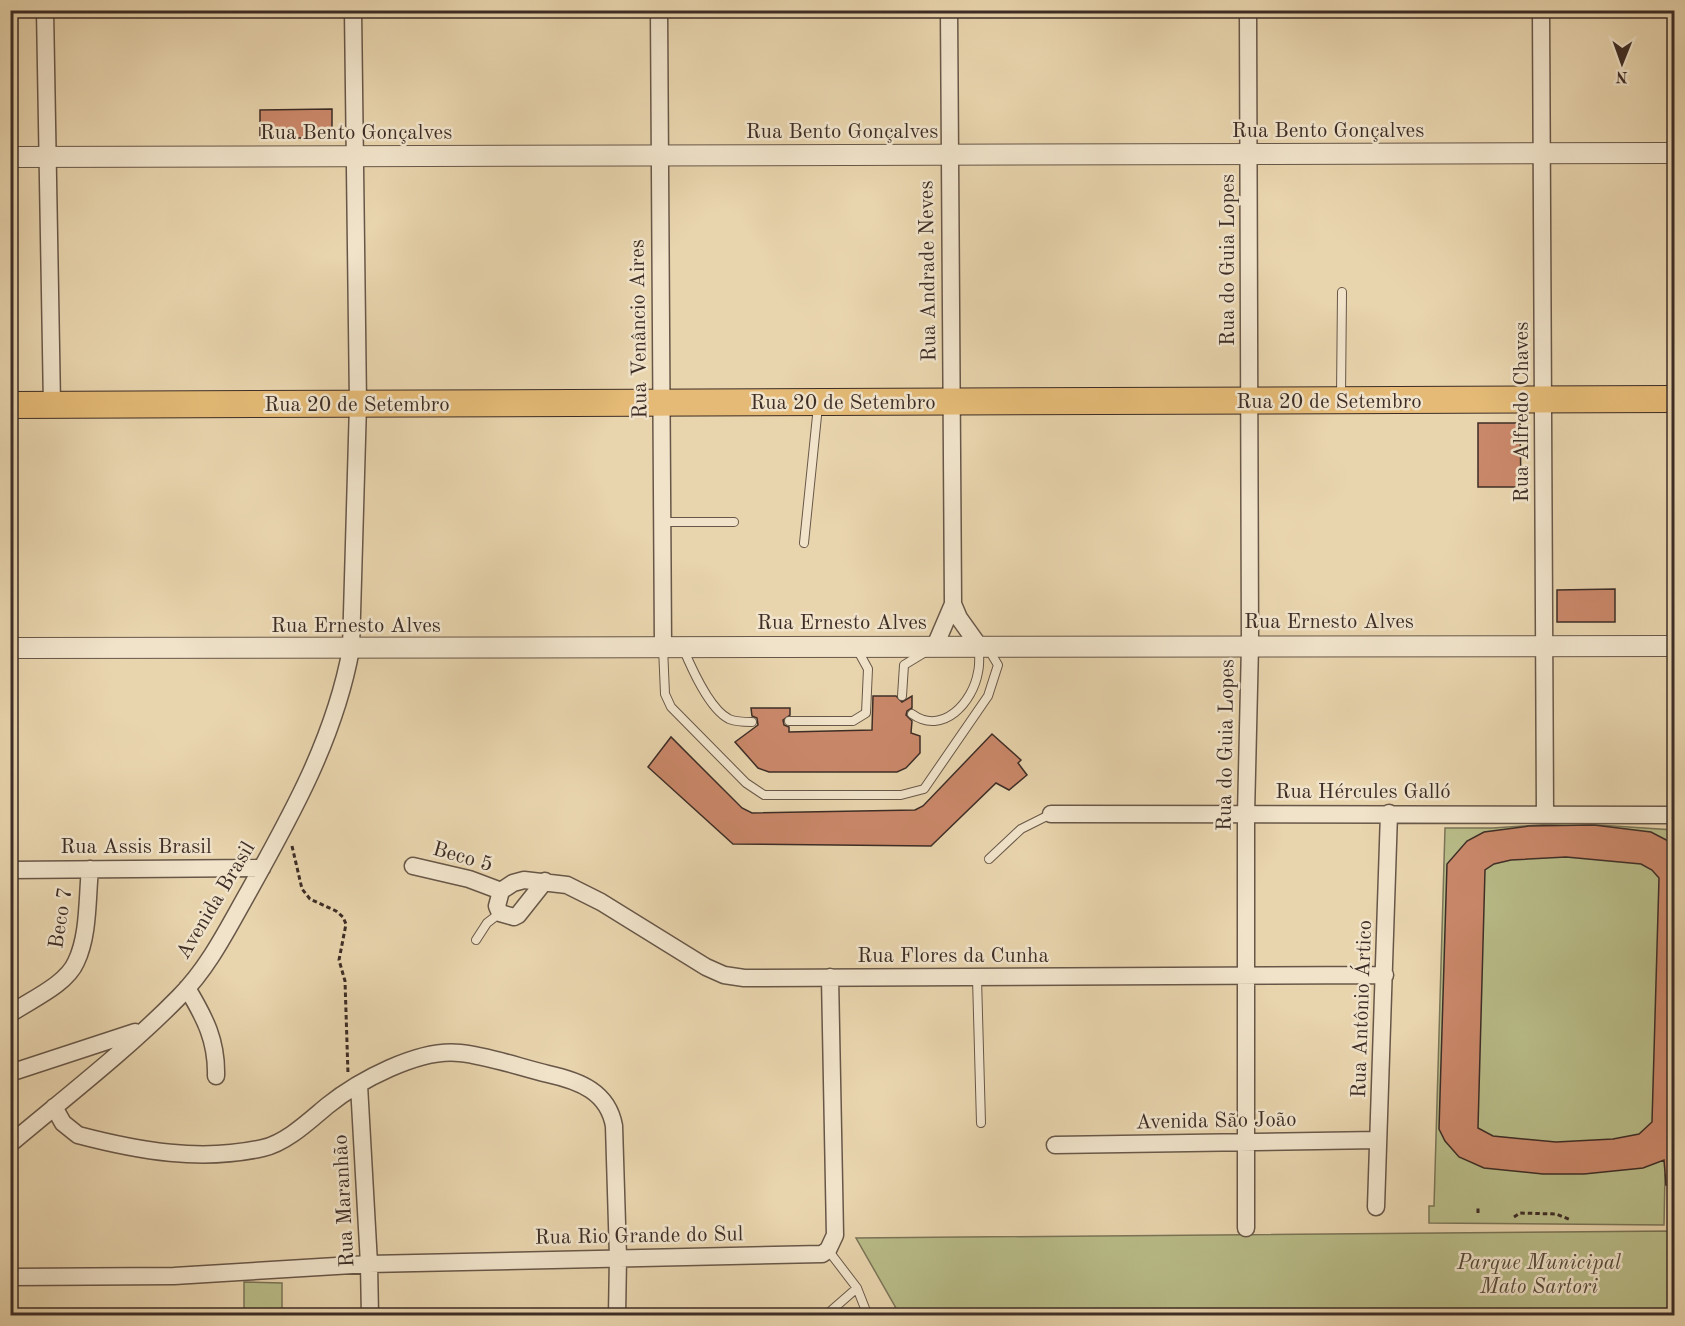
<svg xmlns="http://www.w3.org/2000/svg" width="1685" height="1326" font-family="'Old Standard TT',serif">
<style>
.green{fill:#b8bc88;stroke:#7a7457;stroke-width:1.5}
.building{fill:#ca886a;stroke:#3d2d26;stroke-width:1.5;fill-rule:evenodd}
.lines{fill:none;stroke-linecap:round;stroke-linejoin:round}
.service-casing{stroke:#685748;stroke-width:10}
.minor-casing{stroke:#685748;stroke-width:19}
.tertiary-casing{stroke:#685748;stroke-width:22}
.primary-casing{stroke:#3d2d26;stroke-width:28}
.path{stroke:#3d2d26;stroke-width:3;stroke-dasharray:4.5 3;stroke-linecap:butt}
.service{stroke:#f0e3ca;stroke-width:8}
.minor{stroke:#f0e3ca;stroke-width:16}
.tertiary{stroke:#f0e3ca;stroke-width:20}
.primary{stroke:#e4ba76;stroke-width:26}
.labels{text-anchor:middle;stroke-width:5;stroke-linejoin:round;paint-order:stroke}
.street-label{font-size:21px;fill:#3d2d26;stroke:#f0e3ca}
.park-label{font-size:21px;font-style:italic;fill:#564a3a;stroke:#f0e3ca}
</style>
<rect width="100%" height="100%" fill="#e8d4ad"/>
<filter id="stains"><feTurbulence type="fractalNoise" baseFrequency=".00333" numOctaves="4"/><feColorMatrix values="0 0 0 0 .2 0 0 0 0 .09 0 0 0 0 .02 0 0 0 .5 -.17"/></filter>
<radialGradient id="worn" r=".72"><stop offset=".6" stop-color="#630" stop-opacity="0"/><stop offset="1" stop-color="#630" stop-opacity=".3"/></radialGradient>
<path class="green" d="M1568,823l106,7v343l-9,1 -1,51 -235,-2v-17h5l11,-378h48z
M1674,1231v84h-774l-44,-77z
M244,1282l38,1v32h-38z"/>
<path class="building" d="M332,109v29h-72v-28z
M1478,423h42l1,64h-43z
M1615,589v33h-58v-32z
M873,696h23l6,6 10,-6v12l-5,3 -1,4 6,6 -1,12 9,3v17l-14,15 -9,4h-128l-11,-4 -23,-26 23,-17 -1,-7 -5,-2 -1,-8h39v7l-7,5 1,5 5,2v5l83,-2z
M992,734l29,26 -3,3 9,12 -18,15 -13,-7 -65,63 -198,-2 -85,-77 23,-30 71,71 10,5 163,-3 8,-4z
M1594,825l57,7 23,12v341h-8l-2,-25 -21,8 -59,6h-41l-59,-6 -25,-11 -14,-16 -6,-12 8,-265 20,-23 17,-9 45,-6zM1566,857l75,7 11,6 7,8 -7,244 -13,12 -26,5 -57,3 -63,-6 -15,-8 7,-258 9,-6 17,-4z"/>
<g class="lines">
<defs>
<path id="service" d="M1650,10l24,4
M1341,396l1,-104
M663,522h71
M804,543l14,-137
M663,647l2,47 6,13 75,76 18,12h137l23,-6 64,-93 10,-31 -9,-15
M683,648c8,19 26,61 46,71 7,3 15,3 23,3
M902,696l2,-31 23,-14
M912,714c31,22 61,-12 66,-42 2,-8 1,-16 1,-24
M789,721h64l13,-8 2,-44 -11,-20
M989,859l32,-30 30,-15
M476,940l11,-17 13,-10
M977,978l4,145
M828,1250l29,38 11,28
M825,1316l32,-28"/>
<path id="minor" d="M45,10l7,395
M659,10l4,637
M949,10l4,594 6,14 20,28
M1541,10l4,804
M935,646l18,-42
M1051,814l623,1
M413,866l56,13 32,12
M10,870l252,-2
M545,881l-27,34 -4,2 -14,-4 -3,-7 4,-15 12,-8 11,-3 43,5 34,17 105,65 18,8 20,3 641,-3
M187,988c18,30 30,53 29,88
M10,1014c20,-14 56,-29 66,-52 13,-27 11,-64 14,-93
M10,1073l125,-41
M359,1085l10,179 1,52
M54,1107l9,16 15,12c61,16 123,27 185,13 23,-5 46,-27 64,-42 31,-25 92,-58 133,-53 29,3 59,14 88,21 32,7 60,18 66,52l4,131 -1,59
M10,1144c56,-47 118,-95 169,-147 30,-30 49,-69 70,-106 43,-77 86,-154 102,-242l7,-245 -5,-394
M1055,1145l323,-5
M1376,1207l13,-394
M1246,1228v-414l4,-169 -2,-635
M10,1277l164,-1 195,-12 453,-10 6,-4 7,-15 -5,-258"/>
<path id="tertiary" d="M10,157l1664,-4
M10,648l1664,-2"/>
<path id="primary" d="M10,405l1664,-6"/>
</defs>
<use href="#service" class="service-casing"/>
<use href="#minor" class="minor-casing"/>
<use href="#tertiary" class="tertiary-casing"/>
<use href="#primary" class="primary-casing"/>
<path class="path" d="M292,846l10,43 8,10 26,12 7,6 3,7 -7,36 6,21 3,93
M1478,1213v-5
M1514,1217l6,-4 36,1 15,6"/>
<use href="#service" class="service"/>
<use href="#minor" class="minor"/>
<use href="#tertiary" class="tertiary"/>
<use href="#primary" class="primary"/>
</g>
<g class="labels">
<g class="street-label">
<text x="1328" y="137">Rua Bento Gonçalves</text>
<text x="842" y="138">Rua Bento Gonçalves</text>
<text x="356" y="139">Rua Bento Gonçalves</text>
<text transform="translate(1227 260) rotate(-90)" y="7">Rua do Guia Lopes</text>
<text transform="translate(927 271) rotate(-91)" y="7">Rua Andrade Neves</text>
<text transform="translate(638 329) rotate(-91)" y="7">Rua Venâncio Aires</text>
<text x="1329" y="408">Rua 20 de Setembro</text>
<text x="843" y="409">Rua 20 de Setembro</text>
<text x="357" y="411">Rua 20 de Setembro</text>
<text transform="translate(1521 412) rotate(-90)" y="7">Rua Alfredo Chaves</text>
<text x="1329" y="628">Rua Ernesto Alves</text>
<text x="842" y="629">Rua Ernesto Alves</text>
<text x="356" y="632">Rua Ernesto Alves</text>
<text transform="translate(1225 745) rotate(-89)" y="7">Rua do Guia Lopes</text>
<text x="1363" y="798">Rua Hércules Galló</text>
<text x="136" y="853">Rua Assis Brasil</text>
<text transform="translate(463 856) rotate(16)" y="7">Beco 5</text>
<text transform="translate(215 900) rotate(-59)" y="7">Avenida Brasil</text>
<text transform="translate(60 918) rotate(-81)" y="7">Beco 7</text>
<text x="953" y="962">Rua Flores da Cunha</text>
<text transform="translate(1361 1009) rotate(-88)" y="7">Rua Antônio Ártico</text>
<text transform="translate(1216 1120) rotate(-1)" y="7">Avenida São João</text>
<text transform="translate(343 1201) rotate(-93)" y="7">Rua Maranhão</text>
<text transform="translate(639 1235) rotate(-1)" y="7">Rua Rio Grande do Sul</text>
</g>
<g class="park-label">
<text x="1539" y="1269">Parque Municipal<tspan x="1539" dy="24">Mato Sartori</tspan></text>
</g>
</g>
<rect width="1685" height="1326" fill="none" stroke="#e8d4ad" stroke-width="36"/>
<rect x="12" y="12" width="1661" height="1302" fill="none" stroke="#3d2d26" stroke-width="3"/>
<rect x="18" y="18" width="1649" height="1290" fill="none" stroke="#3d2d26" stroke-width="1.5"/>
<g transform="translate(1622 63) rotate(181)" stroke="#f0e3ca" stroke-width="4.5" paint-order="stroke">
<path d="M0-4.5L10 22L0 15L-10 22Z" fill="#3d2d26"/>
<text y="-9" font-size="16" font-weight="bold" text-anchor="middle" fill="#3d2d26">N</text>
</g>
<rect width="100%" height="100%" filter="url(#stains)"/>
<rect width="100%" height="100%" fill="url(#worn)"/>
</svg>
